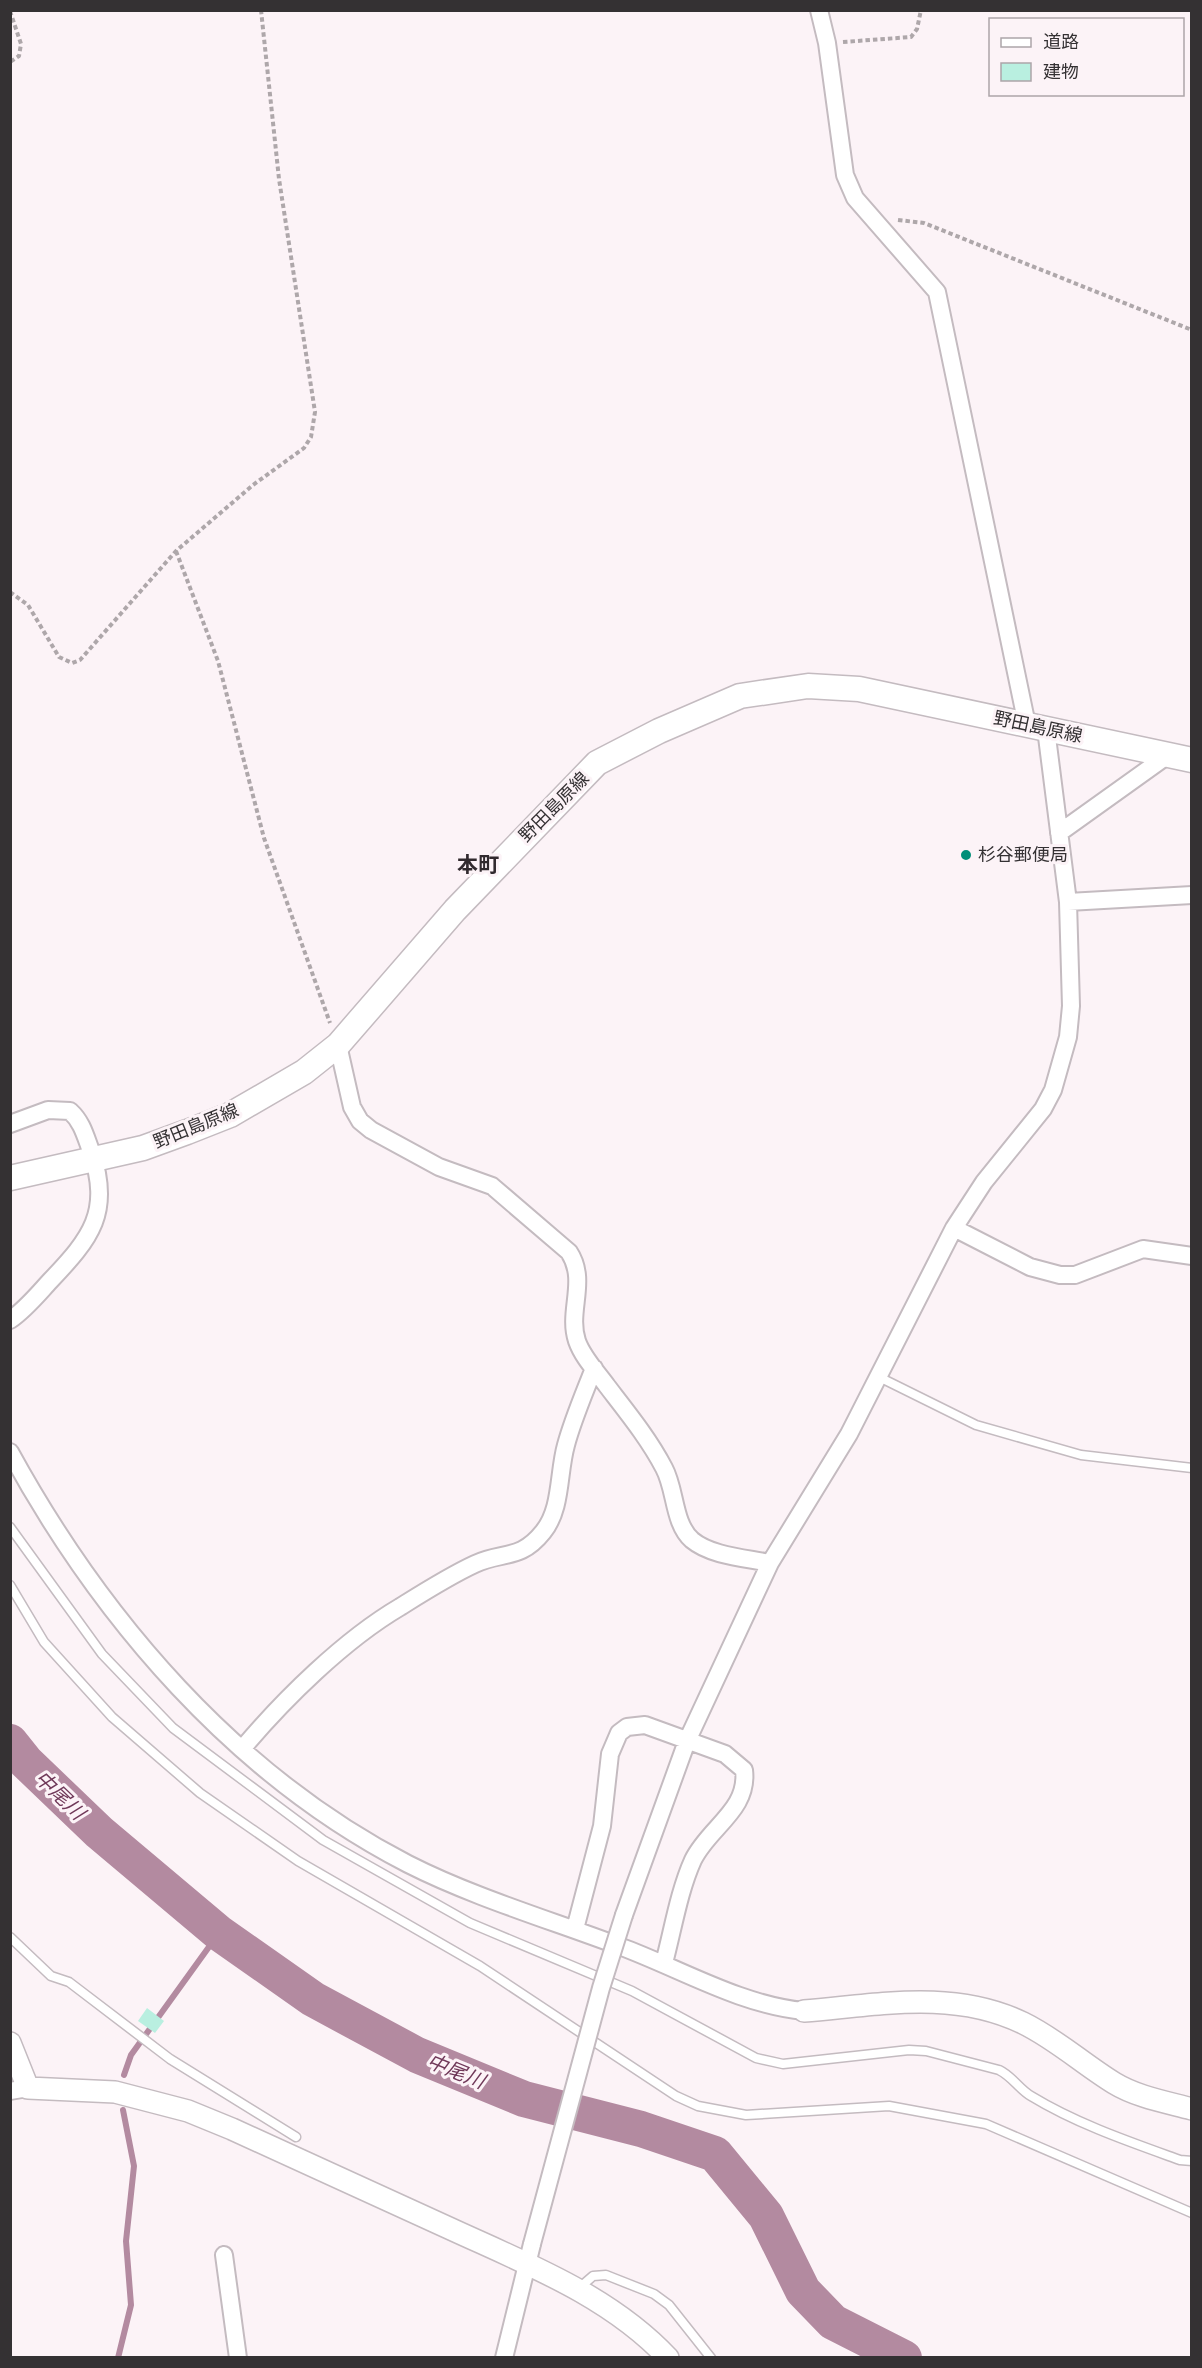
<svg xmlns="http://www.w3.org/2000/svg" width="1202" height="2368" font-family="Raleway,'Noto Sans JP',sans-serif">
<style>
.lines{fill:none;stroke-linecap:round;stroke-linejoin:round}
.stream{stroke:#b38aa0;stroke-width:6}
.river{stroke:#b38aa0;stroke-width:36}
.building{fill:#b9efe0}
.service-casing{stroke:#c4bbc0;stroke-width:11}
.minor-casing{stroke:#c4bbc0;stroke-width:20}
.tertiary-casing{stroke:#c4bbc0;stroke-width:24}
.secondary-casing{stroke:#c4bbc0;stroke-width:27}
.path{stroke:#aea7aa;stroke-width:4;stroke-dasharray:4.5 3;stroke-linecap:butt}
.service{stroke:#fff;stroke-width:8}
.minor{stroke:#fff;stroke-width:16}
.tertiary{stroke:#fff;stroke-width:21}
.secondary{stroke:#fff;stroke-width:24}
.minor-bridge-casing{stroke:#c4bbc0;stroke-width:20;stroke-linecap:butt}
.minor-bridge{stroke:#fff;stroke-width:16}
.poi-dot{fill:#018e78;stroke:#fcf3f7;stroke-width:2}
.labels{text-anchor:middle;stroke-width:6;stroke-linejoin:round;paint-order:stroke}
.street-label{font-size:18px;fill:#343133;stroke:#fcf3f7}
.poi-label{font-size:18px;fill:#343133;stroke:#fcf3f7;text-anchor:start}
.water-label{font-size:20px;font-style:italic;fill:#703959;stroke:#fcf3f7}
.quarter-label{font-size:21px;font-weight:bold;fill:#312a2e;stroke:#fcf3f7}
</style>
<rect width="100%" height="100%" fill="#fcf3f7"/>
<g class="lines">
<path class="stream" d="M124,2075l7,-20 88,-122
M118,2358l13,-53 -5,-64 8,-75 -11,-56"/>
<path class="river" d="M10,1742l16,20 73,70 120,101 94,66 104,56 107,44 117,30 74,25 51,62 37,75 30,31 71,36"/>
</g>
<path class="building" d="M147,2008l17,13 -9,12 -17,-12z"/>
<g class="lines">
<defs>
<path id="service" d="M879,1377l97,48 105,30 111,13
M10,1527l92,127 71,74 150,112 147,83 162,68 124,67 27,6 126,-14 17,1 73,19c13,6 20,19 32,26 46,28 99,46 149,64l12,1
M10,1585l34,57 68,75 88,76 98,68 182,105 196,130 22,10 48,9 143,-9 97,18 206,89
M10,1937l41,39 18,6 101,77 126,78
M578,2289l15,-13 13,-1 48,19 15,11 42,53"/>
<path id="minor" d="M819,10l8,33 18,132 10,23 82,94 90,433
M1059,833l109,-78
M1068,902l124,-7
M338,1045l14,62 8,14 11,9 68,37 53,19 77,66c19,29 -2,59 8,89 6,17 20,31 30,45 20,26 42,53 57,82 12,22 9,55 28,72 19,16 54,18 78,23
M10,1124l38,-14 22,1c12,11 15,24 21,40 21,61 0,87 -41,130 -12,13 -25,29 -40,39
M954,1228l76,39 30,8h15l68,-26 49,7
M10,1452c92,168 225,323 398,412 65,33 142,56 211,82 60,22 121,59 185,65
M242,1749c42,-50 102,-109 158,-142 24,-15 49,-31 75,-43 27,-13 45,-3 68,-32 19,-23 15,-59 23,-87 7,-26 18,-51 28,-77
M624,1915l63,-174 83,-178 79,-129 105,-206 30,-46 59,-73 10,-19 15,-53 3,-31 -3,-104 -22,-173
M575,1929l27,-103 8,-72 9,-21 8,-6 18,-2 80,29 19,16c5,40 -35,57 -51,90 -14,31 -20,69 -29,103
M10,2091l18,-3
M224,2255l14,103
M504,2358l28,-114"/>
<path id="tertiary" d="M804,2011c74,-6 149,-22 219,12 33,16 60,41 91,60 23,14 52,19 78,26
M10,2043l18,45 87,4 73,19 44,18c73,33 146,67 219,100 76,35 159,67 217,129"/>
<path id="secondary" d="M10,1178l133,-30 44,-16 43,-17 74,-43 34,-27 117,-135 142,-147 62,-32 81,-35 68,-10 51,3 333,71"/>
</defs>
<use href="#service" class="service-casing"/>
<use href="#minor" class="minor-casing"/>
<use href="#tertiary" class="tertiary-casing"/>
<use href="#secondary" class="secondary-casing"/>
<path class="path" d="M10,11l11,33 -2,12 -9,6
M843,42l68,-5 6,-8 4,-19
M898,220l26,3 268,107
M176,551l42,110 46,177 66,185
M10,592l18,13 31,52 13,6 8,-3 96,-109 77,-66 51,-37 7,-11 4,-25 -36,-233 -18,-169"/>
<use href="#service" class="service"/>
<use href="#minor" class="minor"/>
<use href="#tertiary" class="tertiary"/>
<use href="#secondary" class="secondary"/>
<defs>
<path id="minor-bridge" d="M532,2244l69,-256 23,-73"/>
</defs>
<use href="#minor-bridge" class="minor-bridge-casing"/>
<use href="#minor-bridge" class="minor-bridge"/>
</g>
<circle class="poi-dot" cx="966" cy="855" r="6"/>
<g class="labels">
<g class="street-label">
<text transform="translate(1038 727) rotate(12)" y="6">野田島原線</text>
<text transform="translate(554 807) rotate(-45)" y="6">野田島原線</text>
<text transform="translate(196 1126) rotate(-22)" y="6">野田島原線</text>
</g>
<g class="poi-label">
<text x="978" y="861">杉谷郵便局</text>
</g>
<g class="water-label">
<text transform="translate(60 1795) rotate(44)" y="7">中尾川</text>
<text transform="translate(456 2071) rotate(22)" y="7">中尾川</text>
</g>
<g class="quarter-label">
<text x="478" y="872">本町</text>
</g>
</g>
<rect width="1202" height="2368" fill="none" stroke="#343133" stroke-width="24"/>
<rect x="989" y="18" width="195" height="78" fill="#fcf3f7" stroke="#aca5a9" stroke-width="1.5"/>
<rect x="1001" y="38" width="30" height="9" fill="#ffffff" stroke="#aca5a9" stroke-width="1.5"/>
<text x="1043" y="48" font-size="18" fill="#343133">道路</text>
<rect x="1001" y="63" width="30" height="18" fill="#b9efe0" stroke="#aca5a9" stroke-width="1.5"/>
<text x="1043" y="78" font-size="18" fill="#343133">建物</text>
</svg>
